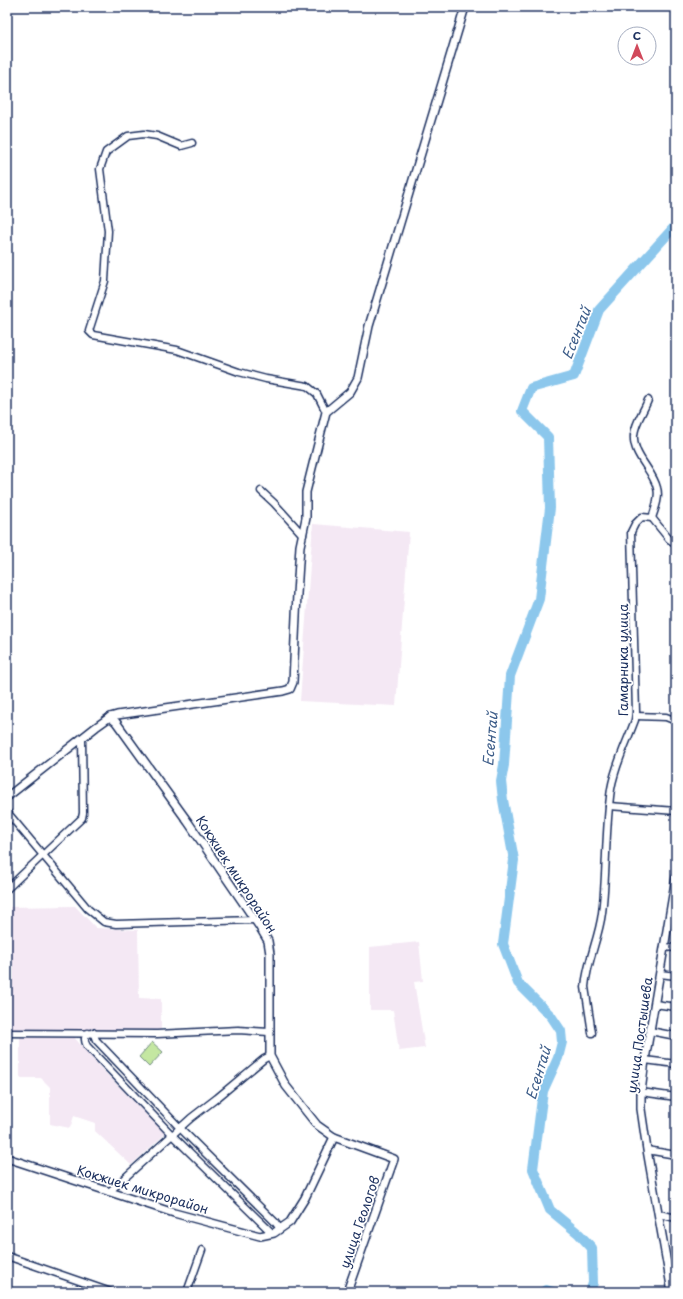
<svg xmlns="http://www.w3.org/2000/svg" width="683" height="1299" font-family="'Playpen Sans',sans-serif">
  <rect width="100%" height="100%" fill="#fff"/>
  <filter id="ink" filterUnits="userSpaceOnUse"><feTurbulence type="fractalNoise" baseFrequency=".025" numOctaves="2"/><feDisplacementMap in="SourceGraphic" scale="8" xChannelSelector="R" yChannelSelector="G"/><feConvolveMatrix kernelMatrix="1 2 1 2 8 2 1 2 1" color-interpolation-filters="sRGB"/></filter>
  <g filter="url(#ink)">
    <g fill="#f4e8f4">
      <polygon points="313,524 409,532 396,706 300,701"/>
      <polygon points="75,906 96,928 138,930 139,998 161,999 161,1032 7,1031 7,907"/>
      <polygon points="419,942 423,981 414,982 425,1048 399,1051 393,1010 370,1010 370,947"/>
      <polygon points="20,1036 73,1036 99,1066 165,1134 131,1165 95,1131 95,1123 74,1116 70,1128 50,1124 50,1087 41,1078 20,1078"/>
    </g>
    <polygon fill="#c4e7a1" stroke="#708b80" points="152,1042 163,1052 149,1067 139,1057"/>
    <g fill="none" stroke-linecap="round" stroke-linejoin="round">
      <g stroke="#8cc7ec" stroke-width="10">
        <polyline points="543,1292 546,1290 553,1292"/>
        <polyline points="590,1292 593,1283 592,1248 579,1234 550,1210 533,1169 543,1091 558,1058 562,1042 561,1031 551,1016 518,983 503,944 514,860 503,800 501,781 504,765 510,676 539,599 550,508 548,437 522,411 531,388 574,376 599,310 676,225"/>
      </g>
      <g stroke="#1b2f5e" stroke-width="9">
        <g id="minor">
          <polyline points="192,143 181,146 157,136 144,134 128,136 106,152 100,169 108,231 105,281 89,331 93,335 177,350 239,372 266,379 307,386 317,394 326,412"/>
          <polyline points="261,491 274,503 303,535"/>
          <polyline points="652,518 669,539 676,544"/>
          <polyline points="636,716 666,717 676,721"/>
          <polyline points="609,806 676,811"/>
          <polyline points="7,812 88,909 104,922 116,924 255,920"/>
          <polyline points="7,889 82,818 83,813 82,738"/>
          <polyline points="664,947 676,948"/>
          <polyline points="660,974 676,976"/>
          <polyline points="655,1004 676,1007"/>
          <polyline points="650,1031 676,1036"/>
          <polyline points="93,1032 96,1040 180,1128 275,1222 280,1229"/>
          <polyline points="7,1033 157,1034 238,1030 269,1032"/>
          <path d="M88,1033C84,1037 84,1040 87,1046L172,1135L272,1233"/>
          <path d="M592,1033L585,987C587,961 599,938 602,913C607,872 605,830 611,789C615,765 627,742 635,720L636,712L631,532L635,524L642,517L652,518C655,509 660,497 657,488C653,470 632,455 634,435C635,422 644,411 648,400"/>
          <polyline points="645,1060 676,1064"/>
          <polyline points="641,1092 676,1097"/>
          <polyline points="647,1150 676,1155"/>
          <polyline points="109,1192 191,1118 217,1098 264,1059 270,1056"/>
          <polyline points="659,1214 676,1218"/>
          <polyline points="7,1256 111,1292"/>
          <polyline points="187,1292 202,1250"/>
        </g>
      </g>
      <g stroke="#1b2f5e" stroke-width="10">
        <g id="tertiary">
          <polyline points="110,717 116,722 188,822 259,926 268,941 270,954 270,1056 286,1086 317,1125 334,1137 394,1159 347,1292"/>
          <polyline points="7,797 96,727 110,717 117,715 283,691 290,689 293,682 297,594 300,546 306,518 306,492 326,412 350,392 358,378 369,326 465,7"/>
          <polyline points="7,1158 174,1213 260,1236 274,1233 290,1222 305,1198 334,1137"/>
          <polyline points="672,1292 647,1150 641,1109 641,1092 645,1060 676,877"/>
        </g>
      </g>
      <use href="#minor" stroke="#fff" stroke-width="6"/>
      <use href="#tertiary" stroke="#fff" stroke-width="7"/>
    </g>
  </g>
  <g text-anchor="middle" dominant-baseline="central" stroke-width="3.5" stroke-linejoin="round" paint-order="stroke">
    <g font-size="13" fill="#1b2f5e" stroke="#fff">
      <text transform="translate(622 660) rotate(-90)">Гамарника улица</text>
      <text transform="translate(237 874) rotate(57)">Кокжиек микрорайон</text>
      <text transform="translate(639 1035) rotate(-82)">улица Постышева</text>
      <text transform="translate(143 1189) rotate(17)">Кокжиек микрорайон</text>
      <text transform="translate(359 1222) rotate(-71)">улица Геологов</text>
    </g>
    <g font-size="14" font-style="italic" fill="#3d5d89" stroke="#fff">
      <text transform="translate(576 333) rotate(-68)">Есентай</text>
      <text transform="translate(490 739) rotate(-85)">Есентай</text>
      <text transform="translate(538 1073) rotate(-73)">Есентай</text>
    </g>
  </g>
  <rect width="683" height="1299" fill="none" stroke="#fff" stroke-width="24"/>
  <rect x="12" y="12" width="659" height="1275" fill="none" stroke="#1b2f5e" stroke-width="1.5" filter="url(#ink)"/>
  <g transform="translate(637 46)"><circle r="19" fill="#ffffff" stroke="#a4acbf"/>
  <path d="M0-3L7 15L0 10L-7 15Z" fill="#d1495b"/>
  <text y="-6" font-size="11" font-weight="bold" text-anchor="middle" fill="#1b2f5e">С</text>
  </g>
</svg>
